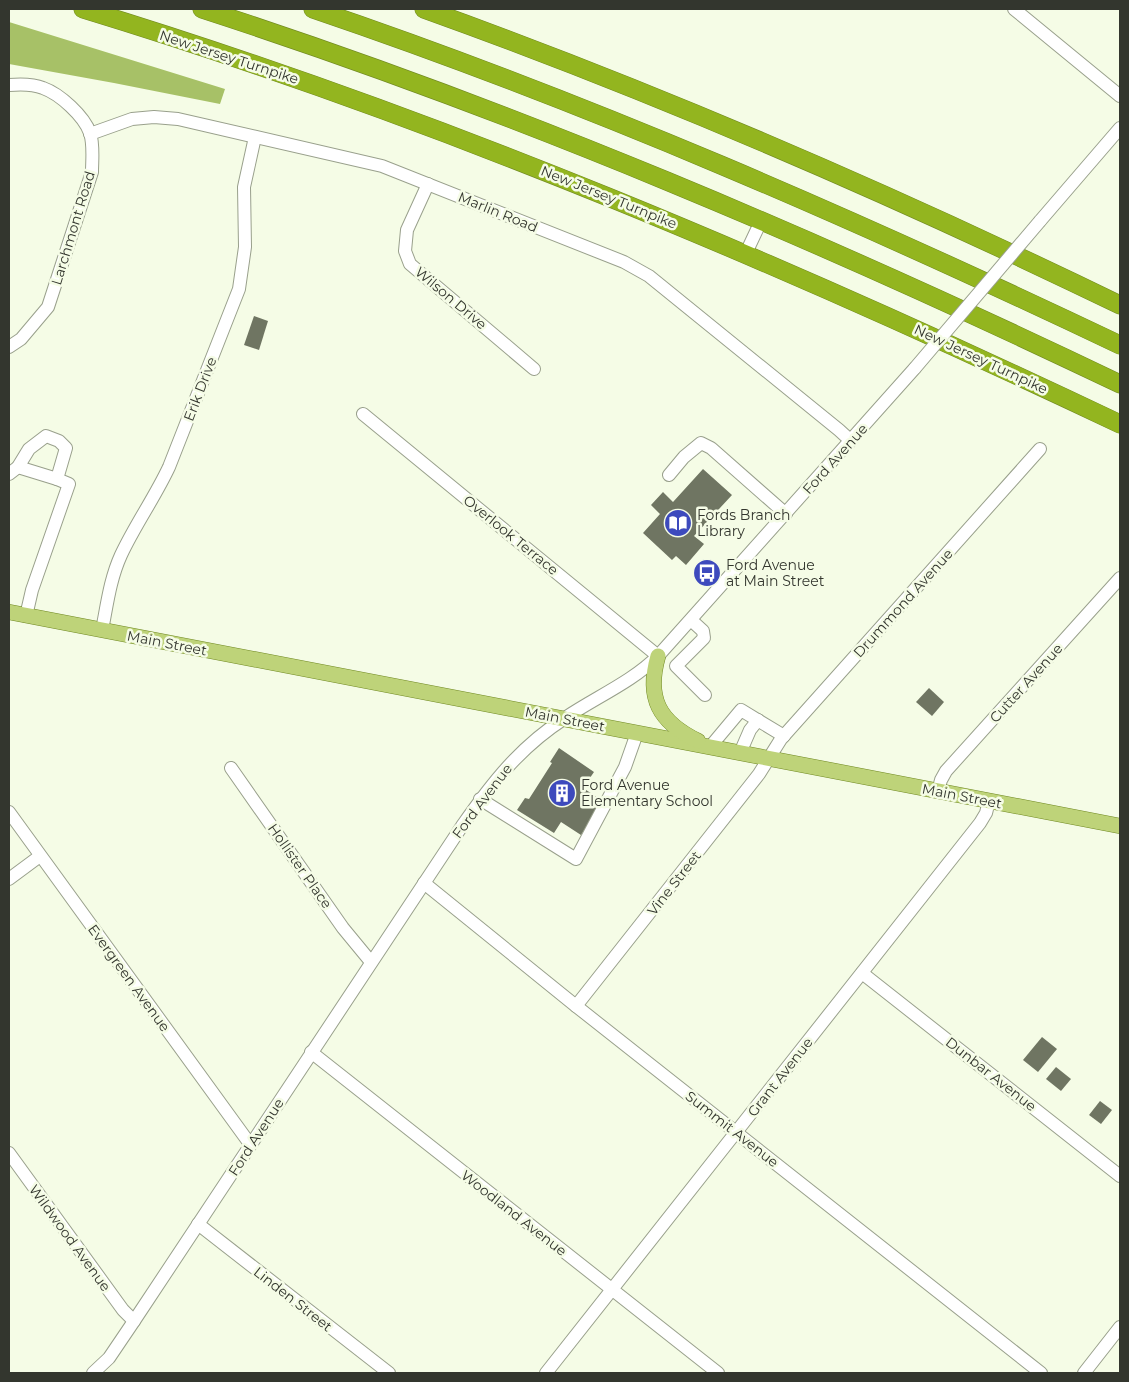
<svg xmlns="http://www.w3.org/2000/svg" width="1129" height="1382" font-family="Montserrat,sans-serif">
  <rect width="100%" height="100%" fill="#f5fce6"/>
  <polygon fill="#a7c167" points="9,22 225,89 220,104 114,83 9,64"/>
  <g fill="#6f7562">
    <polygon points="254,316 268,321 259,350 244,345"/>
    <polygon points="703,469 732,495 694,536 704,544 686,565 676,556 672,560 643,533 660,514 651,505 663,492 673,502"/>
    <polygon points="929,688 944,702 932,716 916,702"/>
    <polygon points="559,748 594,772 583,788 603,801 581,835 561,822 554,833 517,810 525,798 529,799 552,763 550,762"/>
    <polygon points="1042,1037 1057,1049 1038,1072 1023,1060"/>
    <polygon points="1056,1067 1071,1079 1061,1091 1046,1079"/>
    <polygon points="1100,1101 1112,1110 1101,1124 1089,1115"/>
  </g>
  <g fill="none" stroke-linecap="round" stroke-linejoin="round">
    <g stroke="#99a08c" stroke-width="14">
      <g id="minor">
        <polyline points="1014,9 1120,96"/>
        <path d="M9,85C20,84 33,84 43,88C60,94 84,116 90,133C94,145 92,160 92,172L48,307L21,339L9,347"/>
        <polyline points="90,134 132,119 154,117 178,119 382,166 624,262 649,276 839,430 851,441"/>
        <polyline points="428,184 407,230 405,251 410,264 534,369"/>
        <polyline points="1040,221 1120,128"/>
        <polyline points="746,253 761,221"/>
        <polyline points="363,414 658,656"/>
        <polyline points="18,467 57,479"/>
        <polyline points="9,474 18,467 29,449 46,436 59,441 66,448 57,479 69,484 32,590 26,616"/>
        <polyline points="669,475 684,457 701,443 711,448 786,514"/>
        <polyline points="691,620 703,631 704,638 676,666 705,695"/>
        <path d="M102,630C107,605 110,579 121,555C135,525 155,497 169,467L239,289L245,247L244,187L255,137"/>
        <polyline points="710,747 741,710 784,736"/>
        <polyline points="740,753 750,730 758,720"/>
        <polyline points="231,768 343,928 371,962"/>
        <polyline points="938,791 941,780 946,771 1120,578"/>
        <polyline points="480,799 576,859 625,767 637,733"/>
        <polyline points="9,812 250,1144"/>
        <polyline points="9,879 40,856"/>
        <polyline points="424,883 576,1006 1041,1373"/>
        <polyline points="862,973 1120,1176"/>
        <polyline points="576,1006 759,774 781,739 1040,449"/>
        <polyline points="311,1052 718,1373"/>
        <polyline points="9,1153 123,1310 134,1321"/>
        <polyline points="198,1224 389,1373"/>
        <path d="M93,1373L109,1358L134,1321L462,826C492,783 520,747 565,718C596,697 632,682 658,656L915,368"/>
        <polyline points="546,1373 980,823 986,813 989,801"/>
        <polyline points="1084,1373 1120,1327"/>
      </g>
    </g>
    <g stroke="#718924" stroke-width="16">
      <g id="major">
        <polyline points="9,612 1120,826"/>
        <path d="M658,656C646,698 659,722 698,741"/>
      </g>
    </g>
    <g stroke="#718924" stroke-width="19">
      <g id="highway">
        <path d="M83,9C440,118 783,264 1120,424"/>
        <path d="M202,9C517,111 821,241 1120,384"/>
        <path d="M313,9C590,103 857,220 1120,345"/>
        <path d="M424,9C661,94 893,195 1120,305"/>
      </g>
    </g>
    <use href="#minor" stroke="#fff" stroke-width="12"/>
    <use href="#major" stroke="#bed379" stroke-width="15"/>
    <use href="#highway" stroke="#93b51f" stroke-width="18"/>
    <g stroke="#99a08c" stroke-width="14" stroke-linecap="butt">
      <polyline id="minor-bridge" points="915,368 1040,221"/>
    </g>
    <use href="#minor-bridge" stroke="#fff" stroke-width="12"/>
  </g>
  <defs>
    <g id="library-disc" transform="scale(1.4375)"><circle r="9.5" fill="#3d4abd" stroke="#f5fce6"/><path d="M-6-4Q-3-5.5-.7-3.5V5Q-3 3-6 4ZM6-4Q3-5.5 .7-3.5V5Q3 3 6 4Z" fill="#fff"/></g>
    <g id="bus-disc" transform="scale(1.4375)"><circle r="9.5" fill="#3d4abd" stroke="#f5fce6"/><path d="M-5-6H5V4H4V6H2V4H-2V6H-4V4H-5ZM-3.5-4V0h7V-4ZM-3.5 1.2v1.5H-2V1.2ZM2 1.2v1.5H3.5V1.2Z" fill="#fff"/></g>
    <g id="building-disc" transform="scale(1.4375)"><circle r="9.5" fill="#3d4abd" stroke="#f5fce6"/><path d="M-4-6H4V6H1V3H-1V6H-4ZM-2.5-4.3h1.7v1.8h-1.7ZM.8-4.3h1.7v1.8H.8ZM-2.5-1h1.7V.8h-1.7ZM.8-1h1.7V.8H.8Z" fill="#fff"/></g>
  </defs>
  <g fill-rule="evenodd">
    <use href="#library-disc" x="678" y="523"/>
    <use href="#bus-disc" x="707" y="573"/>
    <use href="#building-disc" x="562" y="793"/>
  </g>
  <g text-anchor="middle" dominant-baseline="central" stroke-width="5" stroke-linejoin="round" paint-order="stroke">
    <g font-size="14" fill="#33362e" stroke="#f5fce6">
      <text transform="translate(229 57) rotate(18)">New Jersey Turnpike</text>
      <text transform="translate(609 197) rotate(22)">New Jersey Turnpike</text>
      <text transform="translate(498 212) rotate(22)">Marlin Road</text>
      <text transform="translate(73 228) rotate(-73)">Larchmont Road</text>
      <text transform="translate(451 298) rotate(40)">Wilson Drive</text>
      <text transform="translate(981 359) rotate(25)">New Jersey Turnpike</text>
      <text transform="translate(200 389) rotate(-69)">Erik Drive</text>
      <text transform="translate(835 459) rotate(-48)">Ford Avenue</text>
      <text transform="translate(511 535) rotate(39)">Overlook Terrace</text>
      <text transform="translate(903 603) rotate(-48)">Drummond Avenue</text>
      <text transform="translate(167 643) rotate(11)">Main Street</text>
      <text transform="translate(1026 683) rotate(-48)">Cutter Avenue</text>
      <text transform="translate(565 719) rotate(11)">Main Street</text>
      <text transform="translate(962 796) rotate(11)">Main Street</text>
      <text transform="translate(482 801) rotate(-53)">Ford Avenue</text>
      <text transform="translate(300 866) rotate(55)">Hollister Place</text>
      <text transform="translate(674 883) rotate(-52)">Vine Street</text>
      <text transform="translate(129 978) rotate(54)">Evergreen Avenue</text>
      <text transform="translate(991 1074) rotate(38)">Dunbar Avenue</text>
      <text transform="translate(780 1077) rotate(-52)">Grant Avenue</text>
      <text transform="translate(732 1129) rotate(38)">Summit Avenue</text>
      <text transform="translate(256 1137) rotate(-57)">Ford Avenue</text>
      <text transform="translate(514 1213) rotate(38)">Woodland Avenue</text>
      <text transform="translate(70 1238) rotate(54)">Wildwood Avenue</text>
      <text transform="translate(293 1299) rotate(38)">Linden Street</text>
    </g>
    <g font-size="14" fill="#33362e" stroke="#f5fce6" text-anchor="start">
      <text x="697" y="515">Fords Branch<tspan x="697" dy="16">Library</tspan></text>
      <text x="726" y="565">Ford Avenue<tspan x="726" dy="16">at Main Street</tspan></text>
      <text x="581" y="785">Ford Avenue<tspan x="581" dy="16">Elementary School</tspan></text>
    </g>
  </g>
  <rect width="1129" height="1382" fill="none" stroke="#33362e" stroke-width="20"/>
</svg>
